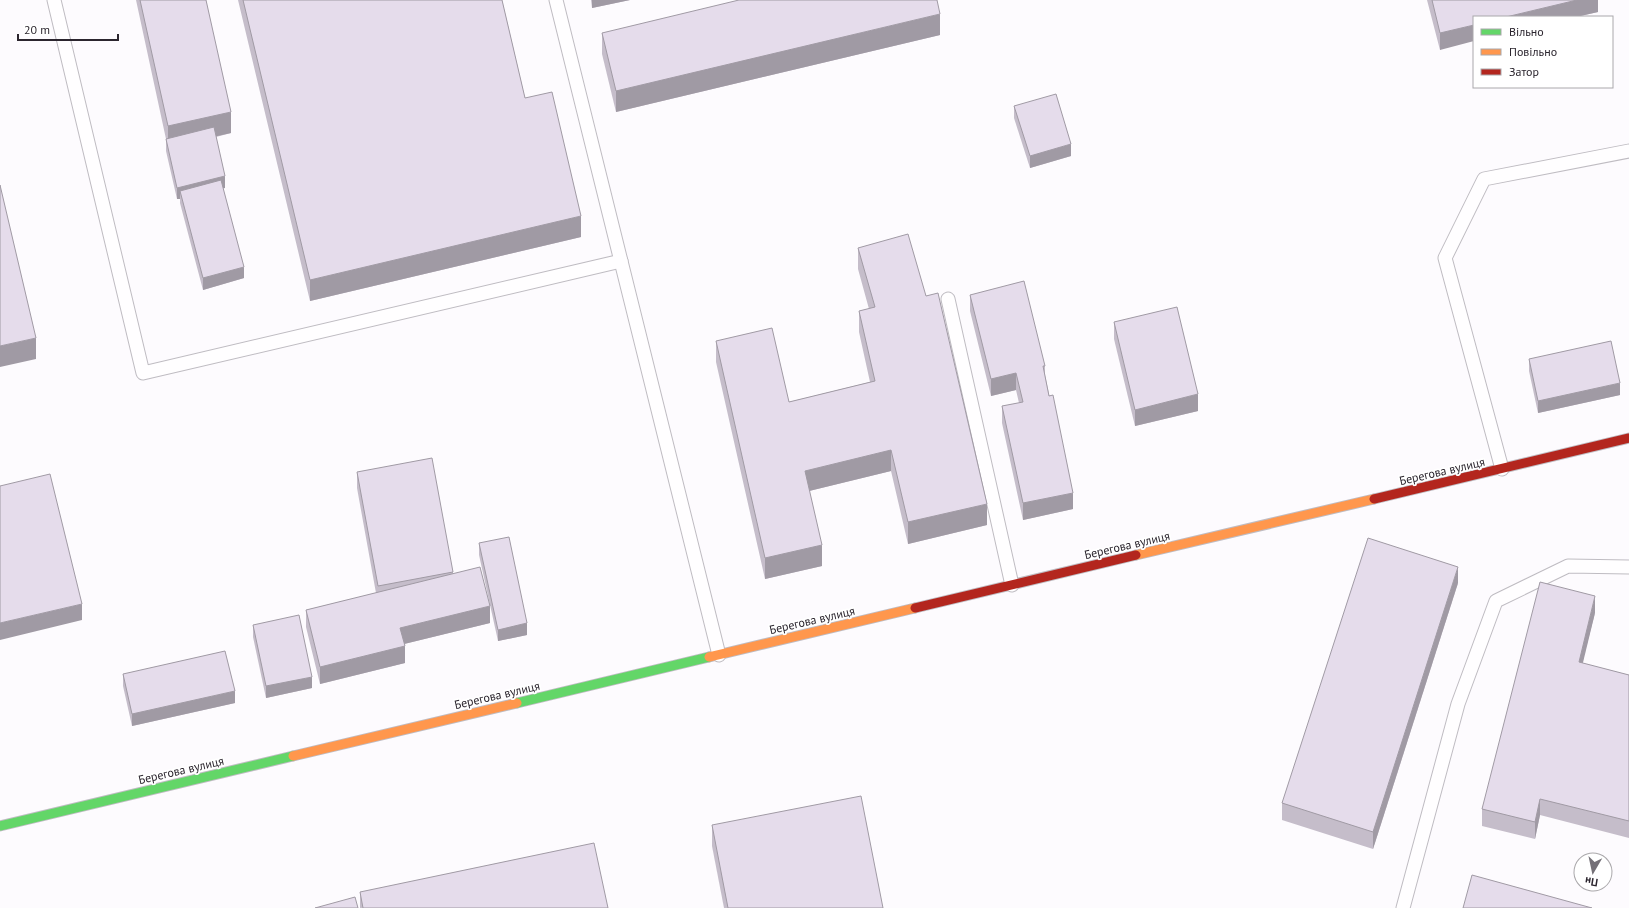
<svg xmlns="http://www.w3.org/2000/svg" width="1629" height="908" font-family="'PT Sans',sans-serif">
  <rect width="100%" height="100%" fill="#fdfbfe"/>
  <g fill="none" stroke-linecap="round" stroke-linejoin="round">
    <g stroke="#bfbcc2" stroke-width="15">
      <g id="lane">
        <polyline points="54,0 143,373 621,261"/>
        <polyline points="556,0 719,655"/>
        <polyline points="948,299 1012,585"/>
        <polyline points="1502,469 1445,258 1484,179 1629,151"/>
        <polyline points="1403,908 1458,704 1496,601 1568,566 1629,567"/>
      </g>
    </g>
    <g stroke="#bfbcc2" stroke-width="11">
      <g id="fast">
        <polyline points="517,703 709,657"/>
        <polyline points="0,826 293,756"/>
      </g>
    </g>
    <g stroke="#bfbcc2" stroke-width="11">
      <g id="slow">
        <polyline points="1136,555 1374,499"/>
        <polyline points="709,657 915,608"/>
        <polyline points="293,756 517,703"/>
      </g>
    </g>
    <g stroke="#bfbcc2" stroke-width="11">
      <g id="jam">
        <polyline points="1374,499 1629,438"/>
        <polyline points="915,608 1136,555"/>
      </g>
    </g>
    <use href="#lane" stroke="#fffeff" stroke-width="13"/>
    <use href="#fast" stroke="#63d668" stroke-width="9"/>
    <use href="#slow" stroke="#ff974d" stroke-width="9"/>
    <use href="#jam" stroke="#b3261e" stroke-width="9"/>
  </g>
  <g fill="#c5bdca">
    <polygon points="136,0 206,0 231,133 216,137 225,188 223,188 244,278 203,290 180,203 180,199 177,199 166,151 166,139"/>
    <polygon points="238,0 502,0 525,98 581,237 310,301"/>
    <polygon points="591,0 630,0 592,8"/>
    <polygon points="1427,0 1598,0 1598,12 1576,17 1474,17 1440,50"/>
    <polygon points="602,33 940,35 616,112 602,54"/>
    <polygon points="1014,106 1071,156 1030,168 1014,118"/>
    <polygon points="858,248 987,525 908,544 891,471 809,491 822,566 765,579 716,362 716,341 789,402 870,382 859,332 859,311 869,309 858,269"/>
    <polygon points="970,295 1045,366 1045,375 1073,509 1023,520 1002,423 1002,406 1019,403 1016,390 991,396 970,311"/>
    <polygon points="1114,322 1198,411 1135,426 1114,339"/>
    <polygon points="1529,359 1620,395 1538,413 1529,371"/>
    <polygon points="357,472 453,572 453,574 490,623 404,644 405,663 320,684 306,627 306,610 376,593 357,488"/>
    <polygon points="479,543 527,635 498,641 479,555"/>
    <polygon points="1458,583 1373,849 1282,820 1282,803"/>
    <polygon points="1595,613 1582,663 1629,675 1629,838 1540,815 1535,839 1482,826 1482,809"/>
    <polygon points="253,625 312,688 266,698 253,637"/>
    <polygon points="123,674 235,703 132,726 123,686"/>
    <polygon points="712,825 883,908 724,908 712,846"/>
    <polygon points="360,892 608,908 360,908"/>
  </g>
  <g fill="#a09aa4">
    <polygon points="592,0 630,0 592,8"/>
    <polygon points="1577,0 1598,0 1598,12 1576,17 1506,17"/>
    <polygon points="940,14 940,35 616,112 616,91"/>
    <polygon points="1474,25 1474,41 1440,50 1440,33"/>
    <polygon points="231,112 231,133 168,147 168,126"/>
    <polygon points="1071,144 1071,156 1030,168 1030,156"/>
    <polygon points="225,176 225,188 182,198 180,191 180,199 177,199 177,188"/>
    <polygon points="581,216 581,237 310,301 310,280"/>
    <polygon points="244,267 244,278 203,290 203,278"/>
    <polygon points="36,338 36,359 0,367 0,346"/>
    <polygon points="1016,373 1016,390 991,396 991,379"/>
    <polygon points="1620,383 1620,395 1538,413 1538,401"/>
    <polygon points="1198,394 1198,411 1135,426 1135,410"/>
    <polygon points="891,450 891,471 805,492 805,471"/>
    <polygon points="1073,493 1073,509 1023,520 1023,503"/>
    <polygon points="987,504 987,525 908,544 908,522"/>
    <polygon points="822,545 822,566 765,579 765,558"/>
    <polygon points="1458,567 1458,583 1373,849 1373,832"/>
    <polygon points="1595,596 1595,613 1579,679 1579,662"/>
    <polygon points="82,604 82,620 0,640 0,623"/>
    <polygon points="490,606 490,623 400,645 400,628"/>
    <polygon points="527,623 527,635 498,641 498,630"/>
    <polygon points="405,646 405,663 320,684 320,667"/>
    <polygon points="312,677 312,688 266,698 266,686"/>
    <polygon points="235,691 235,703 132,726 132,714"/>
    <polygon points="1540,799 1540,815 1535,839 1535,822"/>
  </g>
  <g fill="#e5dceb" stroke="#a09aa4">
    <polygon points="140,0 206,0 231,112 168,126"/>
    <polygon points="243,0 502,0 525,98 552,92 581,216 310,280"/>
    <polygon points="739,0 937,0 940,14 616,91 602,33"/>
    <polygon points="1432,0 1577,0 1506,17 1474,17 1474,25 1440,33"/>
    <polygon points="1056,94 1071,144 1030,156 1014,106"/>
    <polygon points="214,127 225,176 177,188 166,139"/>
    <polygon points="221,180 244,267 203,278 180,191"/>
    <polygon points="0,185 36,338 0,346"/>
    <polygon points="908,234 926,296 938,293 987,504 908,522 891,450 805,471 822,545 765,558 716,341 772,328 789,402 875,381 859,311 875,307 858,248"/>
    <polygon points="1024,281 1045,366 1043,366 1049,396 1053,395 1073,493 1023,503 1002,406 1023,402 1016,373 991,379 970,295"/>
    <polygon points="1177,307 1198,394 1135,410 1114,322"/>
    <polygon points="1611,341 1620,383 1538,401 1529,359"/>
    <polygon points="432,458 453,572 378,586 357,472"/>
    <polygon points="50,474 82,604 0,623 0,486"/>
    <polygon points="509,537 527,623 498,630 479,543"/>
    <polygon points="1368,538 1458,567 1373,832 1282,803"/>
    <polygon points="480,567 490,606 400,628 405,646 320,667 306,610"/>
    <polygon points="1540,582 1595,596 1579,662 1629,675 1629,821 1540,799 1535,822 1482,809"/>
    <polygon points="299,615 312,677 266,686 253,625"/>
    <polygon points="225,651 235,691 132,714 123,674"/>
    <polygon points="861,796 883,908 728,908 712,825"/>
    <polygon points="594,843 608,908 363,908 360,892"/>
    <polygon points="1472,875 1592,908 1463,908"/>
    <polygon points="355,897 358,908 315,908"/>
  </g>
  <g text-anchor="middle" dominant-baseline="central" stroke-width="3.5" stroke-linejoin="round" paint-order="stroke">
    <g font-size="12" fill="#2b252e" stroke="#fff">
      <text transform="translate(1442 471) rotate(-13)">Берегова вулиця</text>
      <text transform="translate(1127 545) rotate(-13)">Берегова вулиця</text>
      <text transform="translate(812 620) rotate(-13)">Берегова вулиця</text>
      <text transform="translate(497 695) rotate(-13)">Берегова вулиця</text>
      <text transform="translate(181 770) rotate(-13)">Берегова вулиця</text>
    </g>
  </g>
  <rect x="1473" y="16" width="140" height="72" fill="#ffffff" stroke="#aaa8ab"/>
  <rect x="1481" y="29" width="20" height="6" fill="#63d668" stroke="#aaa8ab"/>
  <text x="1509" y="36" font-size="12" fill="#2b252e">Вільно</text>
  <rect x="1481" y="49" width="20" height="6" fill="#ff974d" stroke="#aaa8ab"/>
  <text x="1509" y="56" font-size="12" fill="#2b252e">Повільно</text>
  <rect x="1481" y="69" width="20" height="6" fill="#b3261e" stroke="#aaa8ab"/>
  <text x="1509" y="76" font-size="12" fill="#2b252e">Затор</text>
  <g transform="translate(1593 872) rotate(189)"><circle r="19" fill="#ffffff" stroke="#aaa8ab"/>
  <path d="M0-3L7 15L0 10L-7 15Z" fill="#747077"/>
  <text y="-6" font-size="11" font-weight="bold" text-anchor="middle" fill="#2b252e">Пн</text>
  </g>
  <path d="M18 34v6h100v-6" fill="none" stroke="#2b252e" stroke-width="2"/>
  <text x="24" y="34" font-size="12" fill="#2b252e" stroke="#ffffff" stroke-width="3" paint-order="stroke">20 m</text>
</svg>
